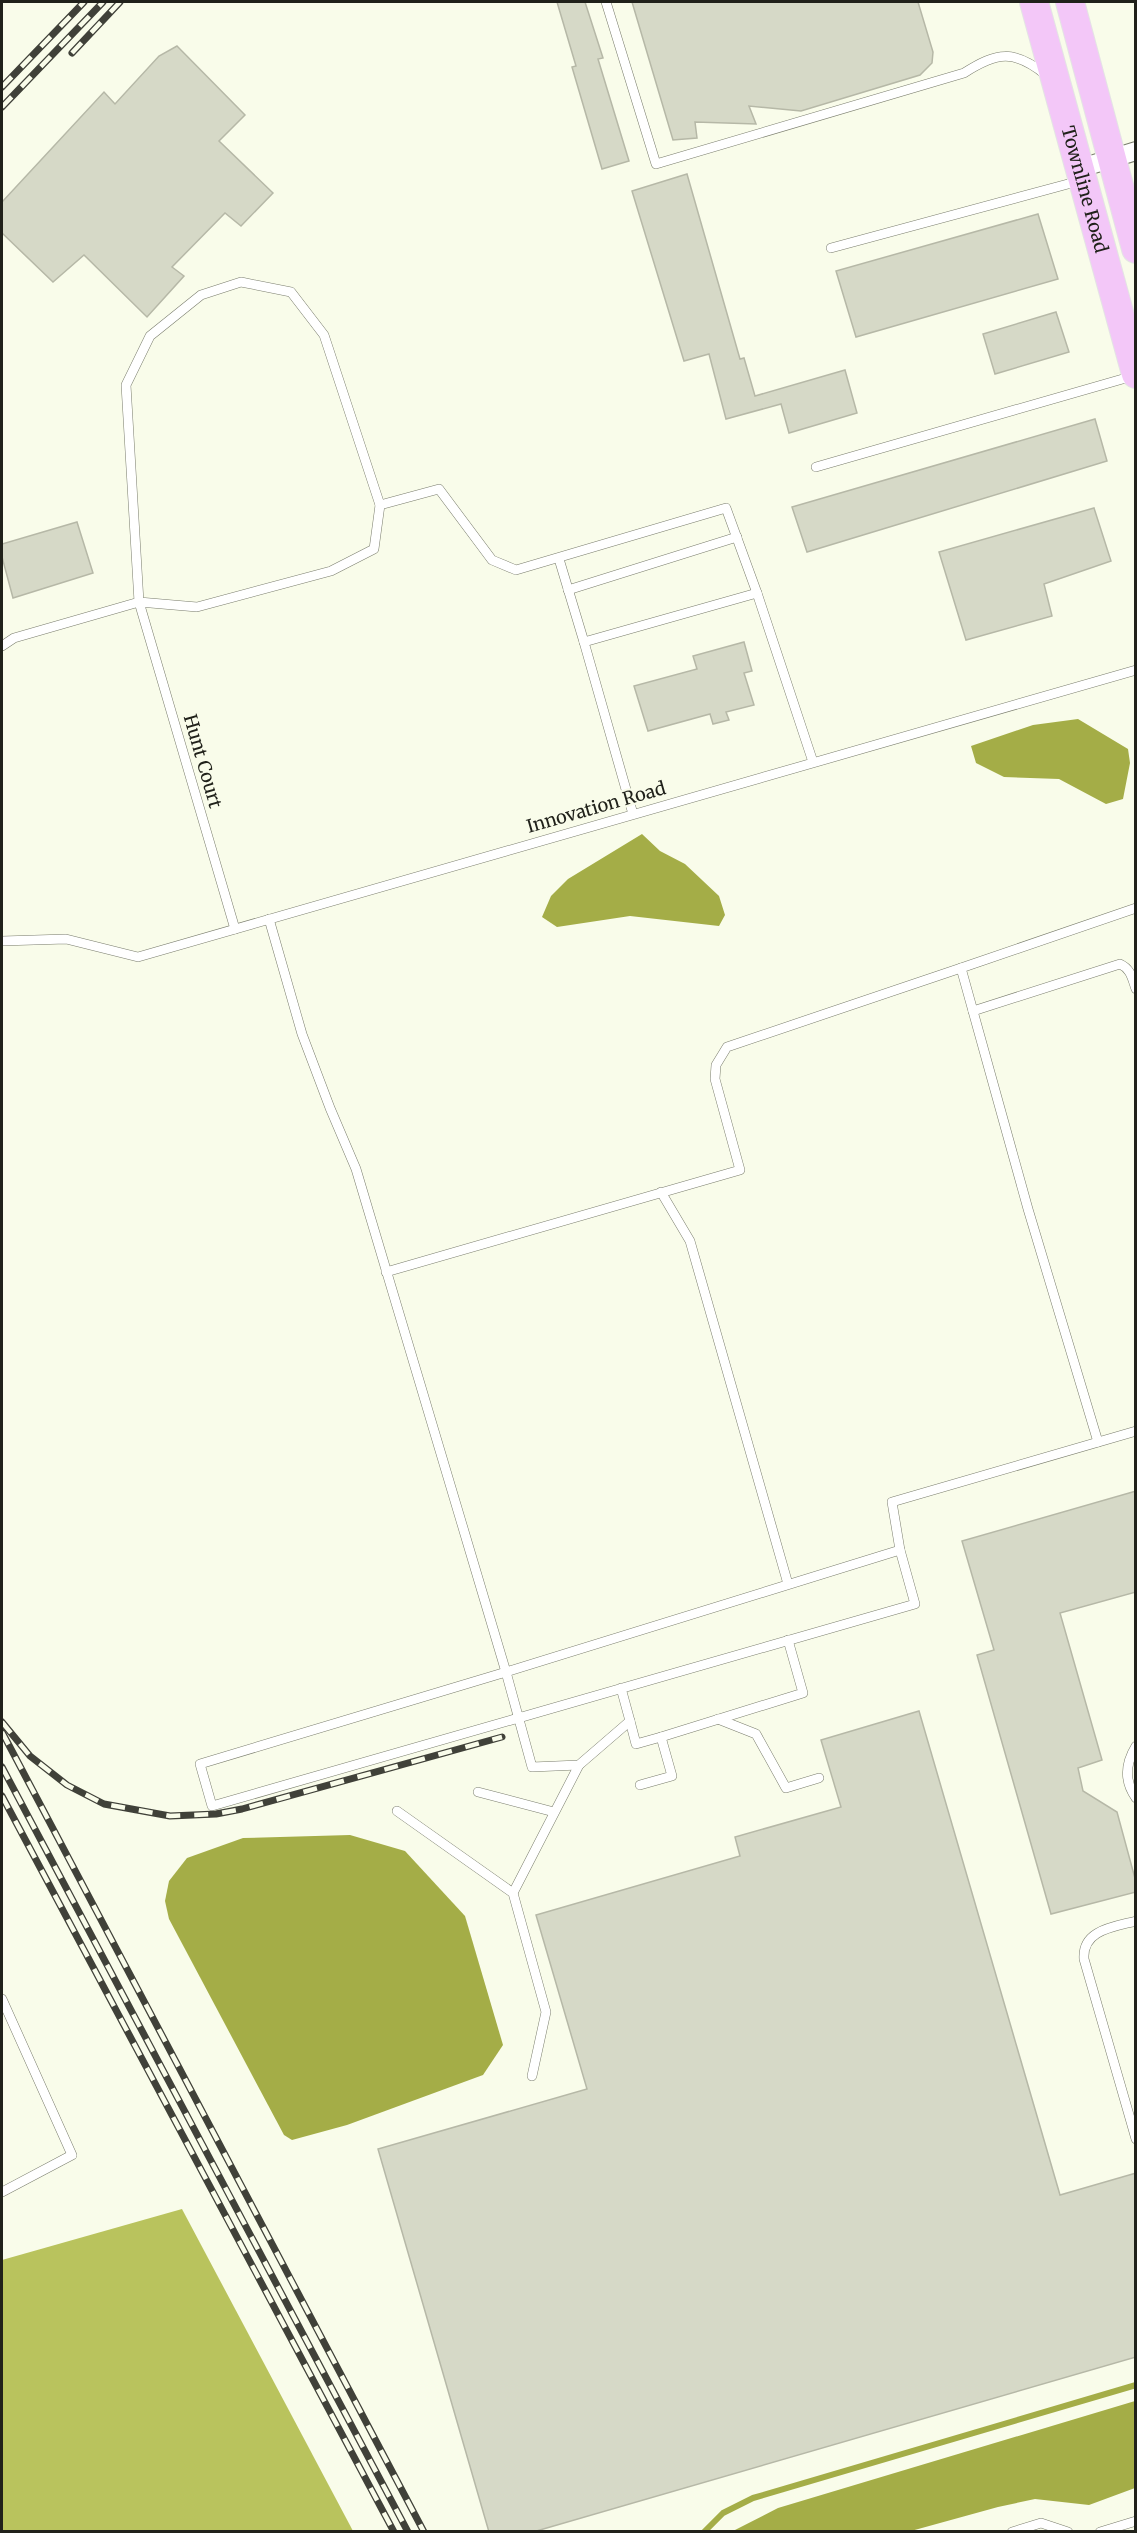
<svg xmlns="http://www.w3.org/2000/svg" width="1137" height="2533" font-family="Merriweather,serif">
  <rect width="100%" height="100%" fill="#f9fcea"/>
  <polygon fill="#b9c35d" points="182,2209 353,2531 2,2531 2,2260"/>
  <g fill="#a4ad47">
    <polygon points="1078,719 1128,749 1130,763 1123,799 1106,804 1059,779 1004,777 976,763 971,746 1033,725"/>
    <polygon points="642,834 660,851 685,864 719,896 725,915 719,926 630,916 557,927 542,917 551,896 568,879"/>
    <polygon points="350,1835 405,1851 465,1916 503,2045 483,2075 347,2125 292,2140 284,2135 169,1919 165,1901 169,1881 187,1858 243,1838"/>
    <polygon points="1135,2401 1135,2488 1089,2505 1035,2499 998,2507 911,2531 733,2531 778,2508"/>
  </g>
  <g fill="none" stroke-linecap="round" stroke-linejoin="round">
    <polyline stroke="#a4ad47" stroke-width="6" points="704,2532 723,2513 753,2498 1136,2385"/>
  </g>
  <g fill="#d6d9c7" stroke="#b6b8a7" stroke-width="1.5">
    <polygon points="557,2 585,2 603,58 598,59 629,161 602,169 572,67 576,66"/>
    <polygon points="632,2 918,2 933,52 932,63 920,75 801,111 749,106 756,124 695,122 697,138 673,140"/>
    <polygon points="177,46 245,115 219,141 273,193 241,226 225,213 172,267 184,276 147,317 84,255 53,282 2,233 2,202 104,92 115,104 159,56"/>
    <polygon points="687,174 740,359 744,358 755,396 845,370 857,413 789,433 781,404 726,419 709,354 684,361 632,191"/>
    <polygon points="1038,214 1058,279 856,337 836,271"/>
    <polygon points="1056,312 1069,352 995,374 983,334"/>
    <polygon points="1095,419 1107,461 807,552 792,507"/>
    <polygon points="1094,508 1111,561 1044,584 1052,616 966,640 939,552"/>
    <polygon points="77,522 93,573 13,598 2,557 2,544"/>
    <polygon points="744,642 752,671 744,673 754,705 726,712 729,720 713,724 710,714 648,731 634,686 697,669 693,656"/>
    <polygon points="1136,1491 1136,1592 1060,1613 1102,1760 1078,1768 1083,1791 1117,1812 1136,1882 1136,1892 1051,1914 977,1655 994,1650 962,1541"/>
    <polygon points="919,1711 1060,2195 1136,2173 1136,2357 533,2532 489,2532 378,2149 587,2089 536,1915 740,1856 735,1837 841,1807 821,1740"/>
  </g>
  <g fill="none" stroke-linecap="round" stroke-linejoin="round">
    <g stroke="#7a7d6d" stroke-width="10">
      <g id="service">
        <path d="M606,2L656,164L964,73C997,52 1014,49 1046,75"/>
        <polyline points="831,248 1079,181"/>
        <polyline points="816,467 1133,376"/>
        <polyline points="380,505 439,489 492,560 516,570 726,508 757,593"/>
        <polyline points="559,559 584,642"/>
        <polyline points="568,590 737,537"/>
        <polyline points="2,646 14,638 139,602 197,607 331,571 374,549 380,505 324,335 291,292 241,282 201,295 150,336 126,385 139,602 235,929"/>
        <polyline points="633,814 584,642 757,593 813,762"/>
        <polyline points="269,919 302,1034 330,1108 356,1169 506,1672 900,1550 892,1502 1136,1431"/>
        <polyline points="2,941 66,939 138,957 1136,670"/>
        <path d="M973,1011L1120,964C1131,969 1132,978 1136,989"/>
        <polyline points="661,1192 690,1241 788,1584"/>
        <polyline points="386,1272 740,1170 715,1079 716,1065 727,1047 961,968"/>
        <polyline points="1098,1442 1028,1209 961,968 1136,908"/>
        <path d="M621,1688L630,1721L579,1765L532,1767L506,1672L200,1764L212,1806C446,1739 680,1671 915,1604L900,1550"/>
        <polyline points="718,1719 756,1734 786,1788 819,1778"/>
        <polyline points="630,1721 636,1744 661,1737 672,1776 640,1785"/>
        <polyline points="661,1737 803,1693 788,1640"/>
        <path d="M1136,1746C1125,1764 1124,1781 1136,1798"/>
        <polyline points="478,1792 554,1812"/>
        <polyline points="397,1811 513,1893 546,2012 532,2076"/>
        <polyline points="513,1893 579,1765"/>
        <path d="M1136,1921C1113,1927 1082,1930 1084,1959L1136,2139"/>
        <polyline points="2,1999 72,2155 2,2192"/>
        <polyline points="1012,2532 1041,2523 1068,2532"/>
        <polyline points="1100,2532 1136,2521"/>
      </g>
    </g>
    <g stroke="#7a7d6d" stroke-width="20">
      <polyline id="minor" points="1081,168 1136,151"/>
    </g>
    <g stroke="#e4e4e4" stroke-width="30">
      <g id="primary">
        <path id="s1" d="M1034,2L1136,374"/>
        <polyline points="1070,2 1136,249"/>
      </g>
    </g>
    <use href="#service" stroke="#fff" stroke-width="9"/>
    <use href="#minor" stroke="#fff" stroke-width="18"/>
    <use href="#primary" stroke="#f3c7f8" stroke-width="28"/>
    <g stroke="#404139" stroke-width="7">
      <g id="rail">
        <polyline points="72,53 120,2"/>
        <polyline points="2,87 84,2"/>
        <polyline points="2,107 103,2"/>
        <polyline points="2,1722 30,1756 67,1785 104,1804 170,1816 216,1814 242,1809 502,1737"/>
        <polyline points="2,1732 424,2532"/>
        <polyline points="2,1767 408,2532"/>
        <polyline points="2,1796 394,2532"/>
      </g>
    </g>
    <use href="#rail" stroke="#f9fcea" stroke-width="4.5" stroke-dasharray="14" stroke-linecap="butt"/>
  </g>
  <g text-anchor="middle" dominant-baseline="central" stroke-width="4.5" stroke-linejoin="round" paint-order="stroke">
    <g font-size="18" fill="#20211a" stroke="#f9fcea">
      <text stroke="none"><textPath href="#s1" startOffset="194">Townline Road</textPath></text>
      <text transform="translate(203 761) rotate(74)">Hunt Court</text>
      <text transform="translate(596 807) rotate(-16)">Innovation Road</text>
    </g>
  </g>
  <rect width="1137" height="2533" fill="none" stroke="#20211a" stroke-width="6"/>
</svg>
